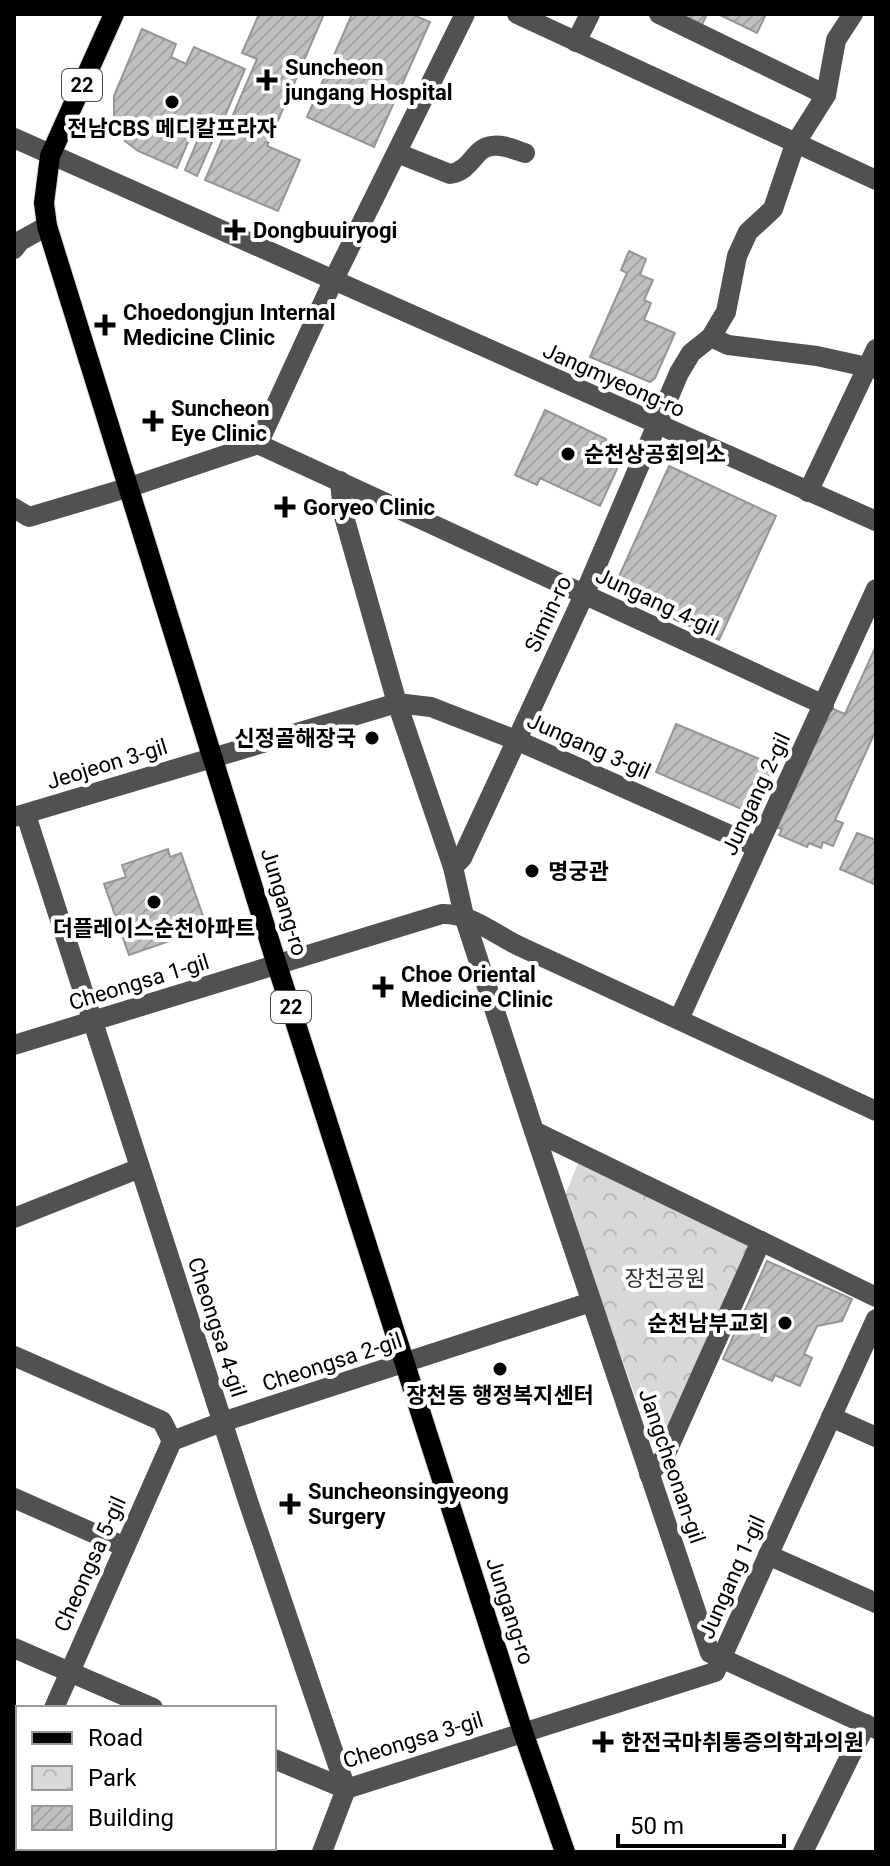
<svg xmlns="http://www.w3.org/2000/svg" width="890" height="1866" font-family="Roboto,'Noto Sans KR',sans-serif">
  <defs>
    <pattern id="park-crowns" width="20" height="18" patternUnits="userSpaceOnUse" patternTransform="scale(2)"><rect width="20" height="18" fill="#d8d8d8"/><path d="M2 6a3 3 0 1 1 6 0M12 15a3 3 0 1 1 6 0" fill="none" stroke="#b8b8b8"/></pattern>
    <pattern id="building-hatch" width="6" height="6" patternUnits="userSpaceOnUse" patternTransform="scale(2)"><rect width="6" height="6" fill="#c0c0c0"/><path d="M-1 1l2-2M0 6l6-6M5 7l2-2" fill="none" stroke="#a3a3a3"/></pattern>
  </defs>
  <rect width="100%" height="100%" fill="#fff"/>
  <polygon fill="url(#park-crowns)" points="578,1163 754,1243 660,1446 654,1448 564,1198"/>
  <g fill="url(#building-hatch)" stroke="#959595" stroke-width="2">
    <polygon points="259,14 324,14 267,146 300,160 278,211 205,180 257,59 242,53"/>
    <polygon points="352,14 411,14 430,22 374,147 307,117"/>
    <polygon points="675,14 707,14 701,27"/>
    <polygon points="718,14 766,14 757,33"/>
    <polygon points="142,29 176,44 171,57 186,64 194,47 245,69 222,123 200,114 177,168 138,151 125,141 114,124 114,96"/>
    <polygon points="207,118 220,124 197,176 185,170"/>
    <polygon points="629,251 646,259 640,275 653,280 644,300 651,303 644,320 675,333 655,378 650,382 590,357 627,273 621,270"/>
    <polygon points="545,410 606,439 617,469 600,506 540,478 537,485 515,475"/>
    <polygon points="669,466 776,516 719,640 624,596 616,583"/>
    <polygon points="876,646 876,730 835,820 843,823 833,846 823,842 821,848 809,843 807,847 779,835 782,829 775,827 824,705 845,714"/>
    <polygon points="676,724 774,765 753,814 656,772"/>
    <polygon points="857,833 876,840 876,885 840,869"/>
    <polygon points="168,849 170,857 181,853 204,919 199,931 129,955 104,884 126,877 122,865"/>
    <polygon points="767,1261 852,1299 842,1321 817,1326 804,1354 812,1358 800,1386 775,1375 772,1381 723,1359"/>
  </g>
  <g fill="none" stroke-linecap="round" stroke-linejoin="round">
    <g stroke="#dbdbdb" stroke-width="22">
      <polyline id="major" points="114,14 50,156 44,203 47,226 277,965 523,1732 565,1852"/>
    </g>
    <g stroke="#515151" stroke-width="20">
      <polyline points="517,14 876,180"/>
      <polyline points="659,14 826,95"/>
      <polyline points="853,14 836,40 826,95 795,144 773,209 748,232 737,256 726,312 711,337 691,353 679,373 584,595 462,858 453,867 464,916 534,1131 710,1653 876,1729"/>
      <polyline points="576,42 590,14"/>
      <polyline points="14,138 876,521"/>
      <path d="M397,153L450,174C473,170 473,148 492,146C503,144 515,150 525,153"/>
      <polyline points="14,249 20,241 47,226"/>
      <polyline points="711,337 728,345 817,356 876,369"/>
      <polyline points="258,444 334,279 465,14"/>
      <polyline points="340,481 343,513 397,703 453,867"/>
      <polyline points="808,492 876,349"/>
      <polyline points="14,508 29,517 130,487 258,444 824,705"/>
      <polyline points="26,815 249,1504 346,1789 322,1852"/>
      <polyline points="14,817 397,703 431,707 516,740 757,847"/>
      <polyline points="679,1019 876,589"/>
      <path d="M14,1045L442,914C470,913 494,934 519,946L876,1111"/>
      <polyline points="534,1131 876,1297"/>
      <polyline points="14,1218 140,1168"/>
      <polyline points="14,1356 162,1421 172,1441"/>
      <polyline points="831,1417 876,1437"/>
      <polyline points="172,1441 222,1422 591,1302"/>
      <polyline points="649,1474 664,1458 761,1241"/>
      <polyline points="14,1498 125,1547"/>
      <polyline points="768,1555 876,1603"/>
      <polyline points="14,1648 153,1708"/>
      <polyline points="54,1708 172,1441"/>
      <polyline points="274,1759 346,1789 715,1672 876,1319"/>
      <polyline points="14,1807 18,1797"/>
      <polyline points="803,1852 866,1724"/>
    </g>
    <use href="#major" stroke="#000" stroke-width="20"/>
  </g>
  <g fill="#000" stroke="#fff" stroke-width="3">
    <path d="M263 68h8v8h8v8h-8v8h-8v-8h-8v-8h8z"/>
    <circle cx="172" cy="102" r="8"/>
    <path d="M231 218h8v8h8v8h-8v8h-8v-8h-8v-8h8z"/>
    <path d="M101 313h8v8h8v8h-8v8h-8v-8h-8v-8h8z"/>
    <path d="M149 409h8v8h8v8h-8v8h-8v-8h-8v-8h8z"/>
    <circle cx="568" cy="454" r="8"/>
    <path d="M281 495h8v8h8v8h-8v8h-8v-8h-8v-8h8z"/>
    <circle cx="372" cy="738" r="8"/>
    <circle cx="532" cy="871" r="8"/>
    <circle cx="154" cy="902" r="8"/>
    <path d="M379 975h8v8h8v8h-8v8h-8v-8h-8v-8h8z"/>
    <circle cx="785" cy="1323" r="8"/>
    <circle cx="500" cy="1369" r="8"/>
    <path d="M286 1492h8v8h8v8h-8v8h-8v-8h-8v-8h8z"/>
    <path d="M599 1730h8v8h8v8h-8v8h-8v-8h-8v-8h8z"/>
  </g>
  <g text-anchor="middle" dominant-baseline="central" stroke-width="8" stroke-linejoin="round" paint-order="stroke">
    <g fill="#fff" stroke="#4c4c4c" stroke-width="2">
      <rect x="62" y="69" width="40" height="32" rx="6"/>
      <rect x="271" y="991" width="40" height="32" rx="6"/>
    </g>
    <g font-size="20" font-weight="bold" fill="#000">
      <text x="82" y="85">22</text>
      <text x="291" y="1007">22</text>
    </g>
    <g font-size="22" font-weight="bold" fill="#000" stroke="#fff" text-anchor="start">
      <text x="285" y="67">Suncheon<tspan x="285" dy="25">jungang Hospital</tspan></text>
      <text x="172" y="128" text-anchor="middle">전남CBS 메디칼프라자</text>
      <text x="253" y="230">Dongbuuiryogi</text>
      <text x="123" y="312">Choedongjun Internal<tspan x="123" dy="25">Medicine Clinic</tspan></text>
      <text x="171" y="408">Suncheon<tspan x="171" dy="25">Eye Clinic</tspan></text>
      <text x="584" y="454">순천상공회의소</text>
      <text x="303" y="507">Goryeo Clinic</text>
      <text x="356" y="738" text-anchor="end">신정골해장국</text>
      <text x="548" y="871">명궁관</text>
      <text x="154" y="928" text-anchor="middle">더플레이스순천아파트</text>
      <text x="401" y="974">Choe Oriental<tspan x="401" dy="25">Medicine Clinic</tspan></text>
      <text x="769" y="1323" text-anchor="end">순천남부교회</text>
      <text x="500" y="1395" text-anchor="middle">장천동 행정복지센터</text>
      <text x="308" y="1491">Suncheonsingyeong<tspan x="308" dy="25">Surgery</tspan></text>
      <text x="621" y="1742">한전국마취통증의학과의원</text>
    </g>
    <g font-size="22" fill="#000" stroke="#fff">
      <text transform="translate(614 380) rotate(24)">Jangmyeong-ro</text>
      <text transform="translate(657 602) rotate(25)">Jungang 4-gil</text>
      <text transform="translate(548 614) rotate(-65)">Simin-ro</text>
      <text transform="translate(589 746) rotate(24)">Jungang 3-gil</text>
      <text transform="translate(107 764) rotate(-17)">Jeojeon 3-gil</text>
      <text transform="translate(756 794) rotate(-65)">Jungang 2-gil</text>
      <text transform="translate(284 902) rotate(73)">Jungang-ro</text>
      <text transform="translate(139 982) rotate(-17)">Cheongsa 1-gil</text>
      <text transform="translate(217 1327) rotate(72)">Cheongsa 4-gil</text>
      <text transform="translate(332 1362) rotate(-18)">Cheongsa 2-gil</text>
      <text transform="translate(672 1466) rotate(71)">Jangcheonan-gil</text>
      <text transform="translate(90 1564) rotate(-66)">Cheongsa 5-gil</text>
      <text transform="translate(732 1577) rotate(-66)">Jungang 1-gil</text>
      <text transform="translate(510 1611) rotate(72)">Jungang-ro</text>
      <text transform="translate(413 1740) rotate(-17)">Cheongsa 3-gil</text>
    </g>
    <g font-size="22" fill="#2f2f2f" stroke="#fff">
      <text x="665" y="1278">장천공원</text>
    </g>
  </g>
  <rect width="890" height="1866" fill="none" stroke="#000000" stroke-width="32"/>
  <rect x="16" y="1706" width="260" height="144" fill="#ffffff" stroke="#999999" stroke-width="2"/>
  <rect x="32" y="1732" width="40" height="12" fill="#000000" stroke="#999999" stroke-width="2"/>
  <text x="88" y="1746" font-size="24" fill="#000000">Road</text>
  <rect x="32" y="1766" width="40" height="24" fill="url(#park-crowns)" stroke="#999999" stroke-width="2"/>
  <text x="88" y="1786" font-size="24" fill="#000000">Park</text>
  <rect x="32" y="1806" width="40" height="24" fill="url(#building-hatch)" stroke="#999999" stroke-width="2"/>
  <text x="88" y="1826" font-size="24" fill="#000000">Building</text>
  <path d="M618 1834v12h166v-12" fill="none" stroke="#000000" stroke-width="4"/>
  <text x="630" y="1834" font-size="24" fill="#000000" stroke="#ffffff" stroke-width="6" paint-order="stroke">50 m</text>
</svg>
